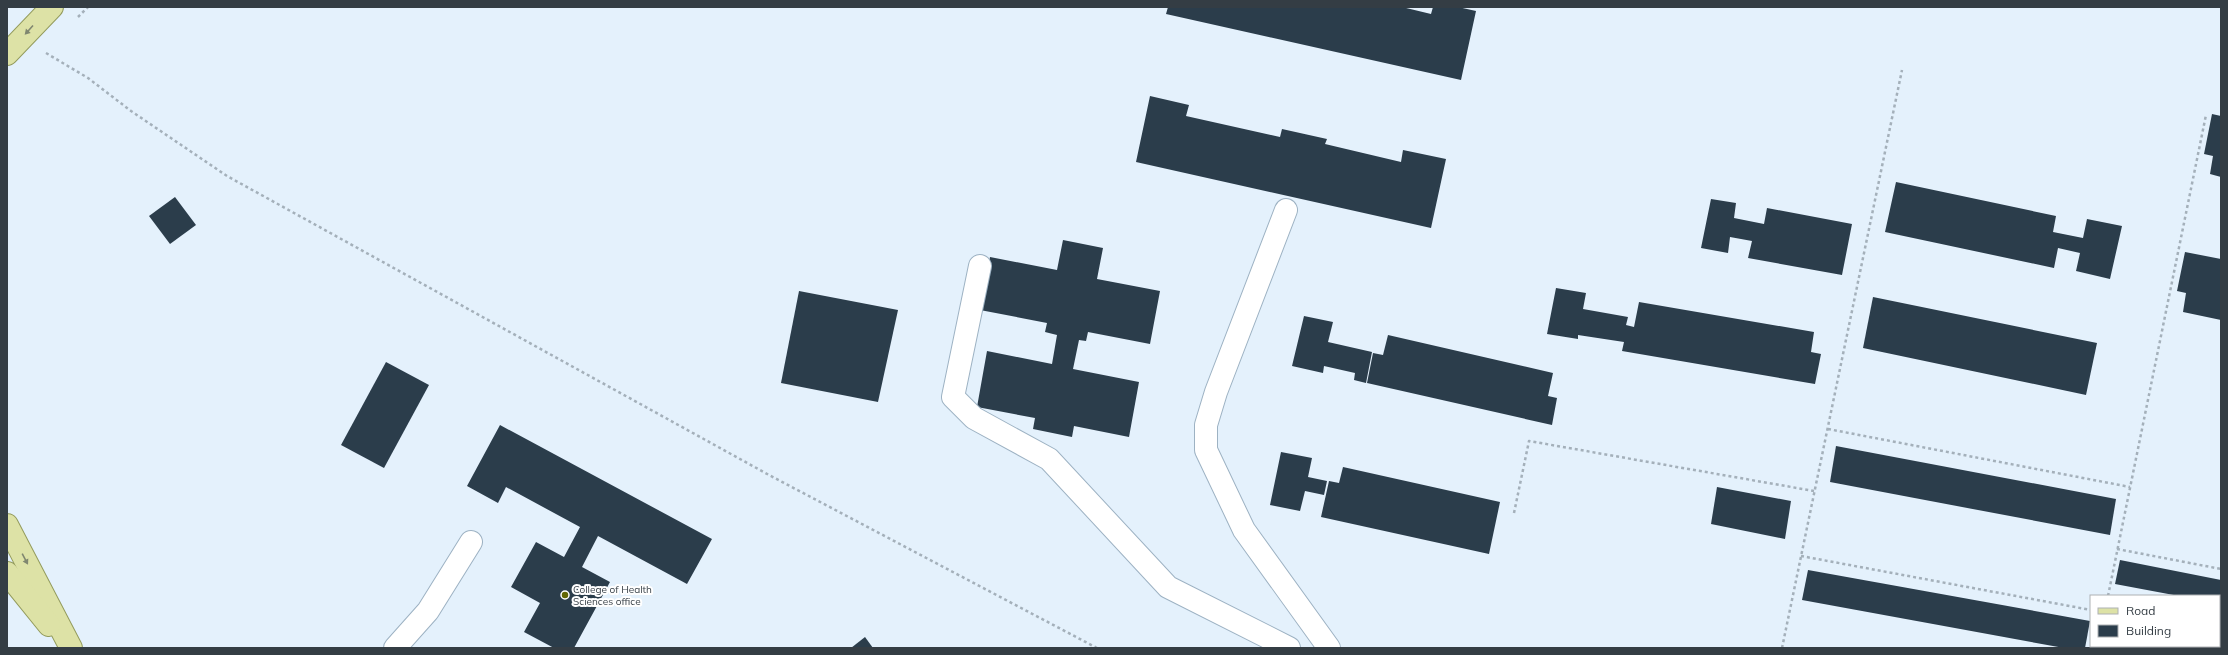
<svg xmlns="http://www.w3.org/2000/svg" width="2228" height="655" font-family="Mulish,sans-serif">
  <rect width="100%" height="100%" fill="#e4f1fc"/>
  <g fill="#2b3d4b">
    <polygon points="1168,7 1402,7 1431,14 1433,7 1458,7 1476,11 1461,80 1166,14"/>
    <polygon points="1150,96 1189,105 1186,116 1280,137 1282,129 1327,139 1325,144 1401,162 1403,150 1446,159 1431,228 1136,162"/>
    <polygon points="2212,114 2221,116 2221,177 2210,174 2213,156 2204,154"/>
    <polygon points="1896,182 2056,216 2053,232 2083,238 2087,219 2122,226 2110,279 2076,271 2080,253 2058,248 2054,268 1885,232"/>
    <polygon points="175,197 196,225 170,244 149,216"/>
    <polygon points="1711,199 1736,203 1734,218 1764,224 1767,208 1852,224 1842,275 1748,258 1752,241 1730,237 1728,253 1701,248"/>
    <polygon points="1063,240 1103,248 1097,279 1160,291 1150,344 1088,332 1086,341 1079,340 1073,369 1139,382 1129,437 1074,426 1072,437 1033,429 1035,418 977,407 987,351 1052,364 1057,335 1045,332 1047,323 980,310 990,257 1057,270"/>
    <polygon points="2185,252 2221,259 2221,320 2183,312 2186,293 2177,291"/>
    <polygon points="1556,288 1586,293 1583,309 1628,317 1626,325 1634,327 1639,302 1814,332 1811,352 1821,354 1815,384 1622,351 1624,342 1578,335 1578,339 1547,334"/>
    <polygon points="799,291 898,310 878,402 781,383"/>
    <polygon points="1873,297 2097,343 2086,395 1863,348"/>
    <polygon points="1304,316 1333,322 1328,342 1372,352 1366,383 1354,380 1355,373 1324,366 1323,373 1292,366"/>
    <polygon points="1388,335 1553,373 1548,396 1557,398 1552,425 1367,383 1373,353 1383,355"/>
    <polygon points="386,362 429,385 384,468 341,445"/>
    <polygon points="500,425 712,539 687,584 598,536 582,567 610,582 574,648 554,648 524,632 540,603 511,587 536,542 564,557 580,527 506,487 498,503 467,486"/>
    <polygon points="1836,446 2116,499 2110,535 1830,482"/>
    <polygon points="1281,452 1312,458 1308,477 1327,481 1324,495 1305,491 1300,511 1270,505"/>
    <polygon points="1343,467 1500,502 1489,554 1321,517 1329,481 1339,483"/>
    <polygon points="1717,487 1791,501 1785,539 1711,524"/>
    <polygon points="2120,560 2221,580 2221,604 2219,604 2219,596 2179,596 2115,584"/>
    <polygon points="1808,570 2090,621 2085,648 2064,648 1802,600"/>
    <polygon points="865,637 873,648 851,648"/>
    <polygon points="2099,646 2121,646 2128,647 2099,648"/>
  </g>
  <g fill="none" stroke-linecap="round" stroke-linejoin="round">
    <g stroke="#9db2c3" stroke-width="24">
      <g id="minor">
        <polyline points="1286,210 1216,392 1206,425 1206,450 1244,530 1329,648"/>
        <polyline points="980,266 953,397 974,418 1049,459 1168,587 1289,648"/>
        <polyline points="395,648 428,611 471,542"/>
      </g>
    </g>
    <g stroke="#939b5d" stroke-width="24">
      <g id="major">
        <polyline points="7,54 52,7"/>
        <polyline points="7,525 71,648"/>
        <polyline points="7,573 49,625"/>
      </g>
    </g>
    <g stroke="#a4b0ba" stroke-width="2.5" stroke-dasharray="3 3" stroke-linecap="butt">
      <polyline points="78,17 88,7"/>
      <polyline points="46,53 88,78 131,111 227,176 769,475 1097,648"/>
      <polyline points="1828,429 2130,487"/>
      <polyline points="1514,513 1529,441 1814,491"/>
      <polyline points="2117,549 2221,569"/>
      <polyline points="1801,556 2091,610"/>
      <polyline points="2108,596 2206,115"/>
      <polyline points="1782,648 1902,70"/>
      <polyline points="2097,648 2097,646"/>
    </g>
    <use href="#minor" stroke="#fff" stroke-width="22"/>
    <use href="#major" stroke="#dde2a6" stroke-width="22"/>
  </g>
  <defs><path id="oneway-solid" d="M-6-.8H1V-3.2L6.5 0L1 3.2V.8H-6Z"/></defs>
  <g fill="#808770">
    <use href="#oneway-solid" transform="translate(29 30) rotate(132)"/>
    <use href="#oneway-solid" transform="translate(25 559) rotate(62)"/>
  </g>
  <circle fill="#626603" stroke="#fff" stroke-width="1.5" cx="565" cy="595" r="4"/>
  <g text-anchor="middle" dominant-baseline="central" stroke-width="4" stroke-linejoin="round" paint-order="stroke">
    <g font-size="10" fill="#343d44" stroke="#fff" text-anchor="start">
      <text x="573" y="589">College of Health<tspan x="573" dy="12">Sciences office</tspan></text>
    </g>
  </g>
  <rect width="2228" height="655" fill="none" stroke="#343d44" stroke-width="16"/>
  <rect x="2090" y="595" width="130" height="52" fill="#ffffff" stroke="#aeb1b4"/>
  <rect x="2098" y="608" width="20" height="6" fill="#dde2a6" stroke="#aeb1b4"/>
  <text x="2126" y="615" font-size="12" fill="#343d44">Road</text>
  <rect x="2098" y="625" width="20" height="12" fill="#2b3d4b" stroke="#aeb1b4"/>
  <text x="2126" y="635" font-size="12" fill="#343d44">Building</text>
</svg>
